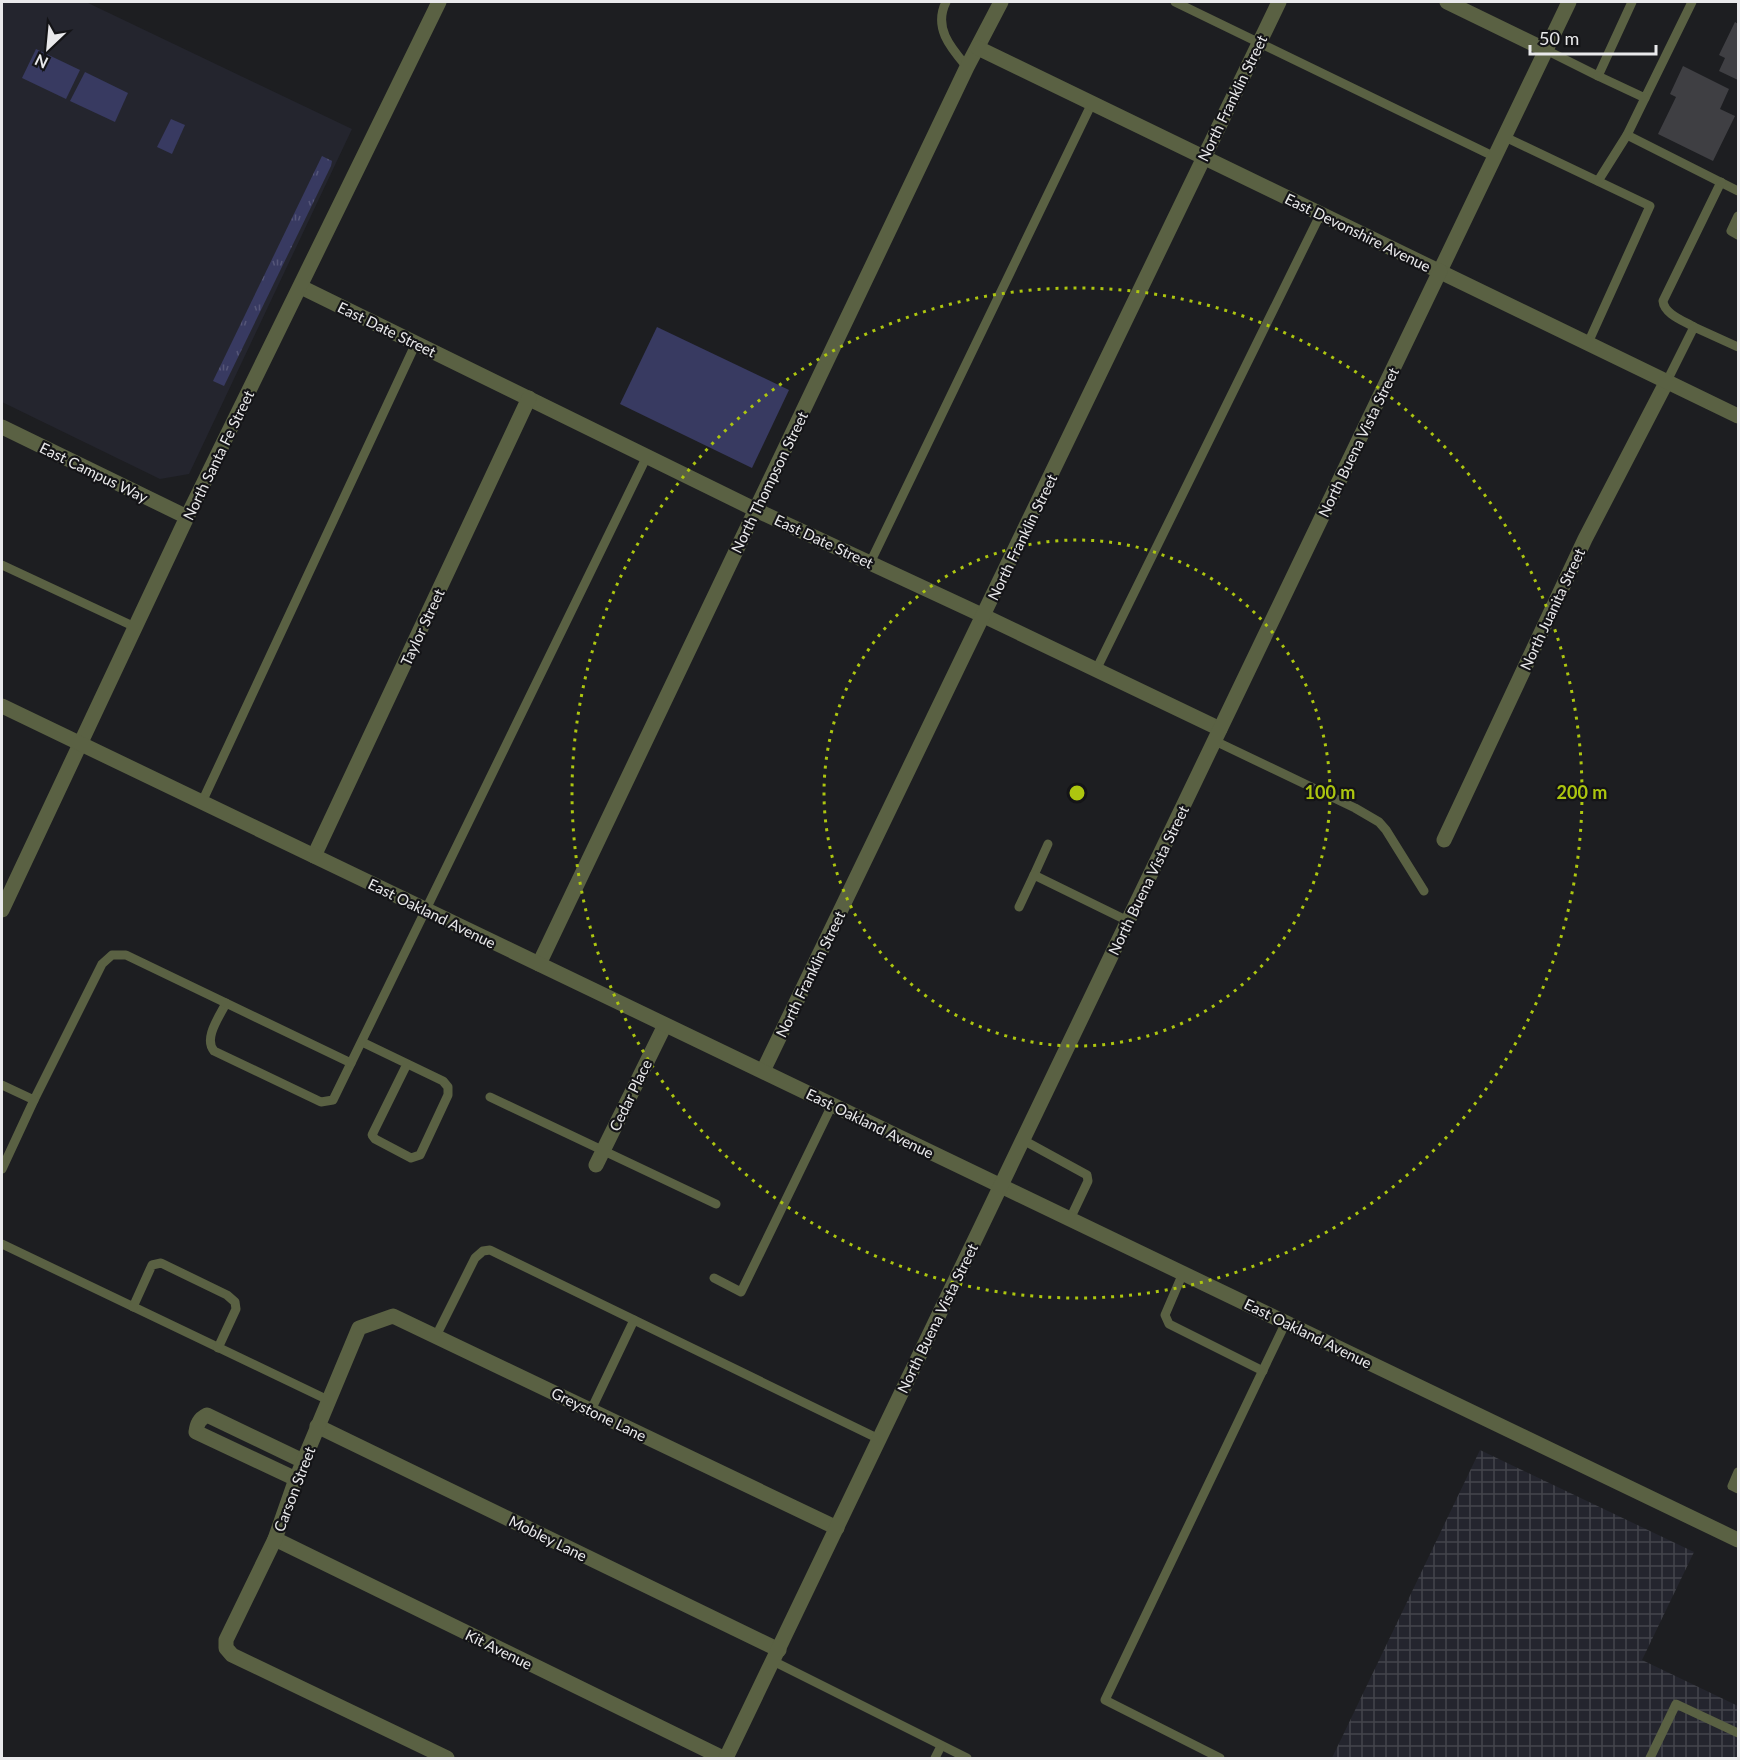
<svg xmlns="http://www.w3.org/2000/svg" width="1740" height="1760" font-family="Lato,sans-serif">
  <defs>
    <pattern id="industrial-grid" width="8" height="8" patternUnits="userSpaceOnUse" patternTransform="scale(1.5)"><rect width="8" height="8" fill="#24252e"/><path d="M0 4h8M4 0v8" fill="none" stroke="#44454c"/></pattern>
    <pattern id="grass-tufts" width="24" height="20" patternUnits="userSpaceOnUse" patternTransform="scale(1.5)"><rect width="24" height="20" fill="#383a61"/><path d="M3 7l-1-3M5 7V3M7 7l1-3M15 17l-1-3M17 17v-4M19 17l1-3" fill="none" stroke="#555678"/></pattern>
  </defs>
  <rect width="100%" height="100%" fill="#1d1e21"/>
  <polygon fill="#24252e" points="2,2 86,2 352,129 189,474 160,479 2,402"/>
  <polygon fill="url(#industrial-grid)" points="1480,1450 1694,1552 1642,1660 1738,1706 1738,1758 1332,1758"/>
  <polygon fill="url(#grass-tufts)" points="322,156 332,161 331,166 224,386 213,381"/>
  <g fill="#383a61">
    <polygon points="36,49 80,70 66,99 22,78"/>
    <polygon points="85,72 128,93 115,122 70,101"/>
    <polygon points="171,119 185,125 172,154 157,147"/>
    <polygon points="657,327 789,390 752,468 620,404"/>
  </g>
  <g fill="#3f3f43">
    <polygon points="1735,22 1738,24 1738,80 1719,71 1725,58 1719,55"/>
    <polygon points="1683,66 1729,89 1720,109 1735,116 1713,161 1658,134 1676,97 1670,94"/>
  </g>
  <g fill="none" stroke-linecap="round" stroke-linejoin="round">
    <g stroke="#5a6143" stroke-width="9">
      <path d="M946,2C933,28 951,48 967,67"/>
      <polyline points="1175,2 1495,157"/>
      <polyline points="1546,50 1598,76 1632,2"/>
      <polyline points="1598,76 1645,98 1692,2"/>
      <polyline points="1627,135 1738,191"/>
      <polyline points="1505,137 1650,206 1588,343"/>
      <polyline points="1598,181 1627,135 1645,98"/>
      <polyline points="1738,216 1731,231 1738,235"/>
      <path d="M1694,327C1684,321 1664,314 1663,301L1721,182"/>
      <polyline points="1667,381 1694,327 1738,347"/>
      <polyline points="870,563 1092,103"/>
      <polyline points="2,565 135,627"/>
      <polyline points="1096,670 1321,213"/>
      <polyline points="1215,741 1355,808 1379,822 1386,830 1424,891"/>
      <polyline points="202,802 416,343"/>
      <polyline points="1034,875 1048,844"/>
      <polyline points="1019,907 1034,875 1128,921"/>
      <path d="M226,1003C220,1016 203,1038 214,1051L321,1102L333,1100L351,1063"/>
      <polyline points="362,1042 443,1081 448,1087 448,1095 420,1155 411,1158 375,1139 372,1135 407,1064"/>
      <polyline points="2,1085 34,1100 102,964 112,955 126,955 351,1063 647,456"/>
      <polyline points="490,1097 716,1204"/>
      <polyline points="1023,1140 1087,1175 1088,1181 1070,1219"/>
      <polyline points="2,1169 34,1100"/>
      <polyline points="2,1244 328,1400"/>
      <polyline points="1183,1273 1165,1315 1169,1324 1263,1371"/>
      <polyline points="714,1278 741,1292 832,1105"/>
      <polyline points="133,1307 152,1265 161,1263 227,1295 235,1302 236,1309 218,1348"/>
      <polyline points="436,1336 475,1258 483,1251 490,1250 879,1439"/>
      <polyline points="591,1410 634,1320"/>
      <polyline points="1738,1472 1732,1486 1738,1489"/>
      <polyline points="773,1661 967,1758"/>
      <polyline points="935,1758 941,1746"/>
      <polyline points="1220,1758 1105,1700 1286,1322"/>
      <polyline points="1650,1758 1676,1704 1738,1733"/>
    </g>
    <g stroke="#5a6143" stroke-width="15">
      <polyline points="1447,2 1546,50"/>
      <polyline points="1440,271 1569,2"/>
      <polyline points="301,287 756,510 984,616 1220,729"/>
      <polyline points="2,427 187,517"/>
      <polyline points="1444,840 1585,539 1667,381"/>
      <polyline points="314,856 529,398"/>
      <polyline points="2,910 187,517 439,2"/>
      <polyline points="539,964 967,67 1001,2"/>
      <polyline points="763,1071 1279,2"/>
      <polyline points="596,1165 665,1025"/>
      <polyline points="317,1426 779,1650"/>
      <path d="M296,1479L196,1432C197,1424 199,1419 207,1415L303,1461"/>
      <polyline points="275,1539 723,1758"/>
      <polyline points="447,1758 232,1655 226,1648 226,1640 275,1539 296,1479 359,1328 393,1316 837,1528"/>
    </g>
    <g stroke="#5a6143" stroke-width="15">
      <polyline points="978,48 1738,416"/>
      <polyline points="2,706 1738,1540"/>
      <polyline points="726,1758 1440,271"/>
    </g>
  </g>
  <g fill="none" stroke="#adc60f" stroke-width="3" stroke-dasharray="3 6">
    <circle cx="1077" cy="793" r="253"/>
    <circle cx="1077" cy="793" r="505"/>
  </g>
  <g text-anchor="middle" dominant-baseline="central" stroke-width="4.5" stroke-linejoin="round" paint-order="stroke">
    <g font-size="15" fill="#e9e9eb" stroke="#141417">
      <text transform="translate(1232 98) rotate(-64)">North Franklin Street</text>
      <text transform="translate(1358 232) rotate(26)">East Devonshire Avenue</text>
      <text transform="translate(387 329) rotate(26)">East Date Street</text>
      <text transform="translate(1358 442) rotate(-64)">North Buena Vista Street</text>
      <text transform="translate(218 455) rotate(-64)">North Santa Fe Street</text>
      <text transform="translate(94 472) rotate(26)">East Campus Way</text>
      <text transform="translate(769 482) rotate(-64)">North Thompson Street</text>
      <text transform="translate(1022 537) rotate(-64)">North Franklin Street</text>
      <text transform="translate(824 541) rotate(25)">East Date Street</text>
      <text transform="translate(1552 609) rotate(-65)">North Juanita Street</text>
      <text transform="translate(422 627) rotate(-65)">Taylor Street</text>
      <text transform="translate(1148 880) rotate(-64)">North Buena Vista Street</text>
      <text transform="translate(432 913) rotate(26)">East Oakland Avenue</text>
      <text transform="translate(810 974) rotate(-64)">North Franklin Street</text>
      <text transform="translate(630 1095) rotate(-64)">Cedar Place</text>
      <text transform="translate(870 1123) rotate(26)">East Oakland Avenue</text>
      <text transform="translate(937 1318) rotate(-64)">North Buena Vista Street</text>
      <text transform="translate(1308 1333) rotate(26)">East Oakland Avenue</text>
      <text transform="translate(599 1414) rotate(26)">Greystone Lane</text>
      <text transform="translate(294 1489) rotate(-69)">Carson Street</text>
      <text transform="translate(548 1538) rotate(26)">Mobley Lane</text>
      <text transform="translate(499 1649) rotate(26)">Kit Avenue</text>
    </g>
  </g>
  <circle cx="1077" cy="793" r="9" fill="#adc60f" stroke="#141417" stroke-width="3"/>
  <g font-size="18" text-anchor="middle" font-weight="bold" fill="#adc60f" stroke="#141417" stroke-width="4.5" stroke-linejoin="round" paint-order="stroke">
    <text x="1330" y="799">100 m</text>
    <text x="1582" y="799">200 m</text>
  </g>
  <rect width="1740" height="1760" fill="none" stroke="#e9e9eb" stroke-width="6"/>
  <g transform="translate(48 48) rotate(206)" stroke="#141417" stroke-width="4.5" paint-order="stroke">
  <path d="M0-4.5L10 22L0 15L-10 22Z" fill="#e9e9eb"/>
  <text y="-9" font-size="16" font-weight="bold" text-anchor="middle" fill="#e9e9eb">N</text>
  </g>
  <path d="M1530 45v9h126v-9" fill="none" stroke="#e9e9eb" stroke-width="3"/>
  <text x="1539" y="45" font-size="18" fill="#e9e9eb" stroke="#141417" stroke-width="4.5" paint-order="stroke">50 m</text>
</svg>
